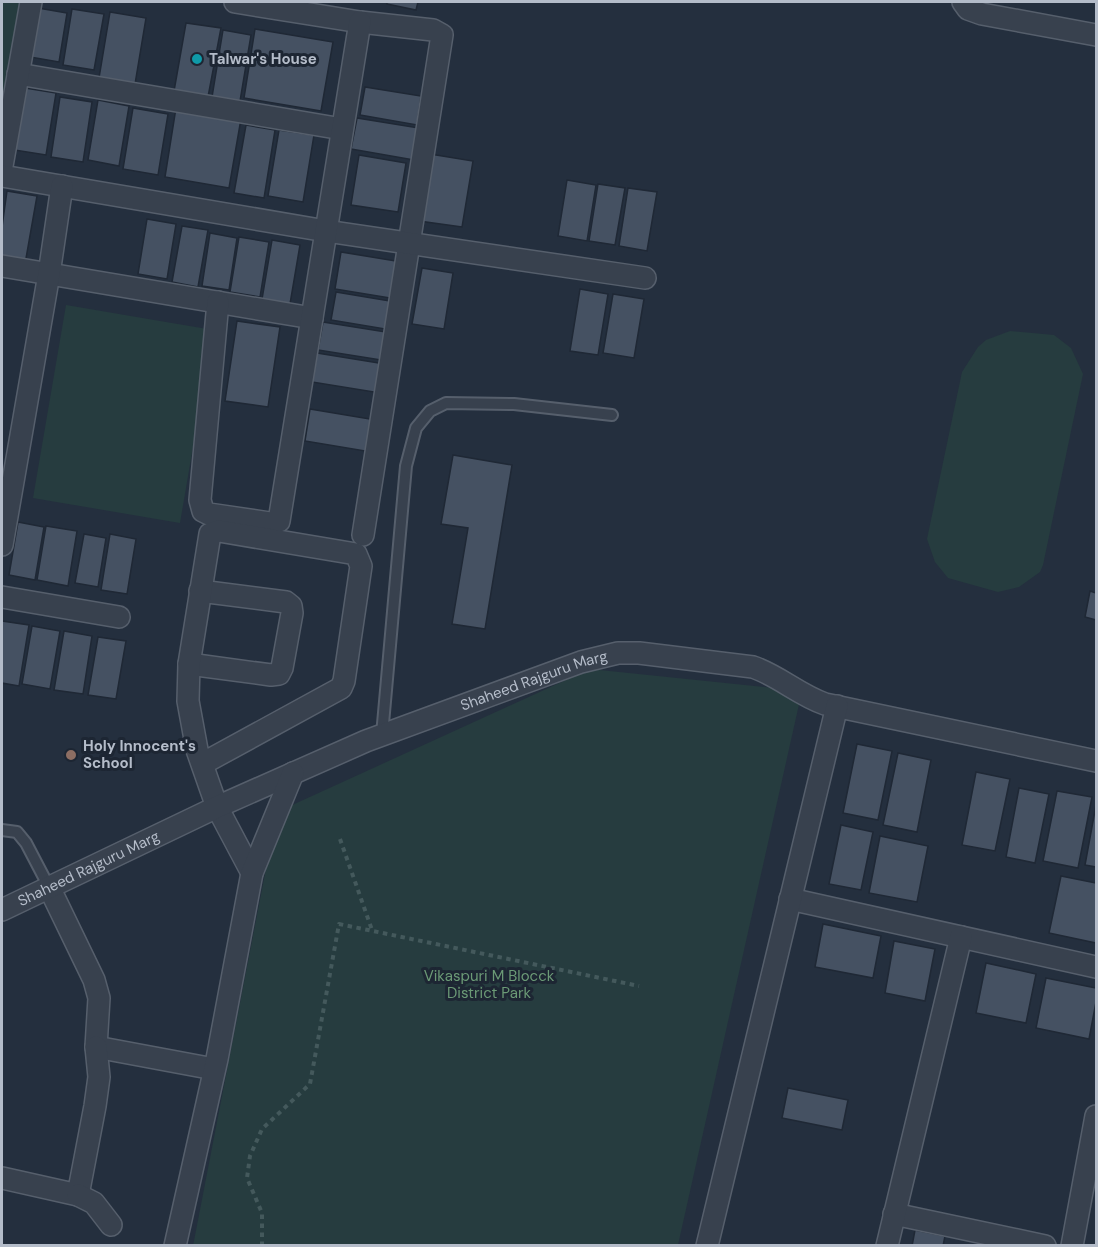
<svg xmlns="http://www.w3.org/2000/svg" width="1098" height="1247" font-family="'DM Sans',sans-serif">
  <rect width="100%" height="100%" fill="#242f3e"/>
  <g fill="#263c3f">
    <polygon points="2,2 23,2 2,128"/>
    <polygon points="66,305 213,330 180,523 33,498"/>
    <polygon points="1010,331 1054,335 1071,348 1083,374 1043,565 1040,572 1019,587 998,592 948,578 935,562 927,539 962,372 978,347 986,340"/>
    <polygon points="590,669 802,691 678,1245 193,1246 277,812"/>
  </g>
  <g fill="#455162" stroke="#1f2835" stroke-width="1.5">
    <polygon points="387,2 418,2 416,10 387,4"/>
    <polygon points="38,8 67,13 59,62 30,57"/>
    <polygon points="72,9 104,14 94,70 63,65"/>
    <polygon points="110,12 146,18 135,84 99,78"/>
    <polygon points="186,23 221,28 208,97 174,91"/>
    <polygon points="255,29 333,42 321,111 244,98"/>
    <polygon points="223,30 251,35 240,101 212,97"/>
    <polygon points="19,87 56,93 46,155 8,149"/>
    <polygon points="365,87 421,96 417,125 360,115"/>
    <polygon points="60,97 92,102 83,162 51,157"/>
    <polygon points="98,100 129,106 119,166 88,160"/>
    <polygon points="133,108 168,114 158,175 123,169"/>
    <polygon points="176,108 241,119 229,188 165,177"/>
    <polygon points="357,118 419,128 414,160 351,149"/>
    <polygon points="246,125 275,130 264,198 234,193"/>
    <polygon points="279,130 314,135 303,202 268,196"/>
    <polygon points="430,154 473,161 462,227 419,221"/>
    <polygon points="359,155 406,163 398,212 351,205"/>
    <polygon points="567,180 596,185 587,241 558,236"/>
    <polygon points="598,184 625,188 615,245 589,241"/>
    <polygon points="628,188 657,192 647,251 619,246"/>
    <polygon points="7,191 37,196 25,264 2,260 2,227"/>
    <polygon points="147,219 176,224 167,279 138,274"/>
    <polygon points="182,226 208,230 198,287 172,282"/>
    <polygon points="210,233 237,238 229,290 202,286"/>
    <polygon points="239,237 269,242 260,297 230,292"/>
    <polygon points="272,240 300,245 290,304 262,299"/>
    <polygon points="341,252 396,261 390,298 335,289"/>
    <polygon points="422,268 453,273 444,329 412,324"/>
    <polygon points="580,289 608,294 598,355 570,351"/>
    <polygon points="336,292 390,301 385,329 331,320"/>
    <polygon points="613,294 644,299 634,358 603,353"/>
    <polygon points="237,321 280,327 268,407 225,401"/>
    <polygon points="323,322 386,332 381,360 318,350"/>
    <polygon points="317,353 385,364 380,393 312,382"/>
    <polygon points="310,409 376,420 371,452 305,441"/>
    <polygon points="453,455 512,465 485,629 452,624 468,528 441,524"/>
    <polygon points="18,522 44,527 35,580 9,575"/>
    <polygon points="46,526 77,531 68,586 37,580"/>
    <polygon points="84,534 106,538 98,587 75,583"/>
    <polygon points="110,534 136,539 127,594 101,590"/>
    <polygon points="1090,591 1096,593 1096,620 1085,617"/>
    <polygon points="2,621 29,625 19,686 2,683"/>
    <polygon points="32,626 60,631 50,689 22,684"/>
    <polygon points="64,631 92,636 83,694 54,690"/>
    <polygon points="98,637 126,641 116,699 88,695"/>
    <polygon points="857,744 892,751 878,820 843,813"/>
    <polygon points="898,753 931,760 917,832 883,825"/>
    <polygon points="976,772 1010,779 995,851 962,845"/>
    <polygon points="1019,788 1049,794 1035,863 1006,857"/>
    <polygon points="1057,791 1092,797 1078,868 1043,861"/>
    <polygon points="1096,805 1096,867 1085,865"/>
    <polygon points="841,825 873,832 861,890 829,884"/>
    <polygon points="880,836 928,846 917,902 869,893"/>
    <polygon points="1061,876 1096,883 1096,943 1049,933"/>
    <polygon points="823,924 881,936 873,978 815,967"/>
    <polygon points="894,941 935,949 925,1001 885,993"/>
    <polygon points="986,963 1036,974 1026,1023 976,1013"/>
    <polygon points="1046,978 1096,988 1096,1002 1089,1039 1036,1028"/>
    <polygon points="788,1088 848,1100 842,1130 782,1118"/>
    <polygon points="915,1230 945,1236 943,1246 912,1246"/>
  </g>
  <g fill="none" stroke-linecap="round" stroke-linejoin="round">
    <g stroke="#565f6c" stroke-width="14">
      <g id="lane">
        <polyline points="382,735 406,466 416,428 430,411 446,403 514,404 612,415"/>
        <polyline points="2,830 17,832 26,843 49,887"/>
      </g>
    </g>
    <g stroke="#565f6c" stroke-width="24">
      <g id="street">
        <polyline points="235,2 360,22 433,30 442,35 363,535"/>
        <polyline points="963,2 968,9 982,14 1096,35"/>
        <polyline points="18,74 342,129"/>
        <polyline points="2,166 31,2"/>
        <polyline points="2,176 326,231 645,278"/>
        <polyline points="2,266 312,318"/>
        <polyline points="218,302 200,500 203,511 209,514 270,523 279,521 360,22"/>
        <polyline points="2,545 49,274 62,186"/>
        <polyline points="2,597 119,617"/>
        <polyline points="189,664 271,675 279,674 282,668 292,613 291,606 286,602 200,591"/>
        <polyline points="202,764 341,688 344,681 361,566 356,554 219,531 210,534 189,664 188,701 197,750 217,807 252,873"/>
        <polyline points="49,887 94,980 99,998 96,1047 214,1069"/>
        <polyline points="790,899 1096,967"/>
        <path id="s1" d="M2,910L217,807L366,741L581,662L618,653H639L753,667C779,676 799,695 825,704L1096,761"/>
        <polyline points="2,1178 78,1195 95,1106 99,1077 96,1047"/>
        <polyline points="78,1195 94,1203 111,1225"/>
        <polyline points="894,1214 1045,1246"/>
        <polyline points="175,1246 217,1059 252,873 293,773"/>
        <polyline points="707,1246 837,706"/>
        <polyline points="887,1246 961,937"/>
        <polyline points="1072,1246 1096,1116"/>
      </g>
    </g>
    <g stroke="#44595c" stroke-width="4" stroke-dasharray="4.5 4.5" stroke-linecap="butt">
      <polyline points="340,839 372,930"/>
      <polyline points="262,1246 262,1213 247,1178 250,1156 262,1129 310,1084 339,924 639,986"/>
    </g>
    <use href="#lane" stroke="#38414e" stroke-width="10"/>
    <use href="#street" stroke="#38414e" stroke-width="21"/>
  </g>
  <circle fill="#0f9aa8" stroke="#1d2633" stroke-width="2" cx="197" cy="59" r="6"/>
  <circle fill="#8d6e63" stroke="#1d2633" stroke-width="2" cx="71" cy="755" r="6"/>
  <g text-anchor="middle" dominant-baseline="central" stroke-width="6" stroke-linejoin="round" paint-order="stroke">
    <g font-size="15" font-weight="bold" fill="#b4bcc9" stroke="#1d2633" text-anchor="start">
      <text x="209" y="59">Talwar's House</text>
      <text x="83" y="746">Holy Innocent's<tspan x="83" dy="17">School</tspan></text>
    </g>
    <g font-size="15" fill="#b4bcc9" stroke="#1d2633">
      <text stroke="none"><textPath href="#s1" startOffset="580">Shaheed Rajguru Marg</textPath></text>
      <text stroke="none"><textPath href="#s1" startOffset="96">Shaheed Rajguru Marg</textPath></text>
    </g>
    <g font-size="15" fill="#6b9a76" stroke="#1d2633">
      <text x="489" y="976">Vikaspuri M Blocck<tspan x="489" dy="17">District Park</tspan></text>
    </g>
  </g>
  <rect width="1098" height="1247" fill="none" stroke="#b4bcc9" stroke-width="6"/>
</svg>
